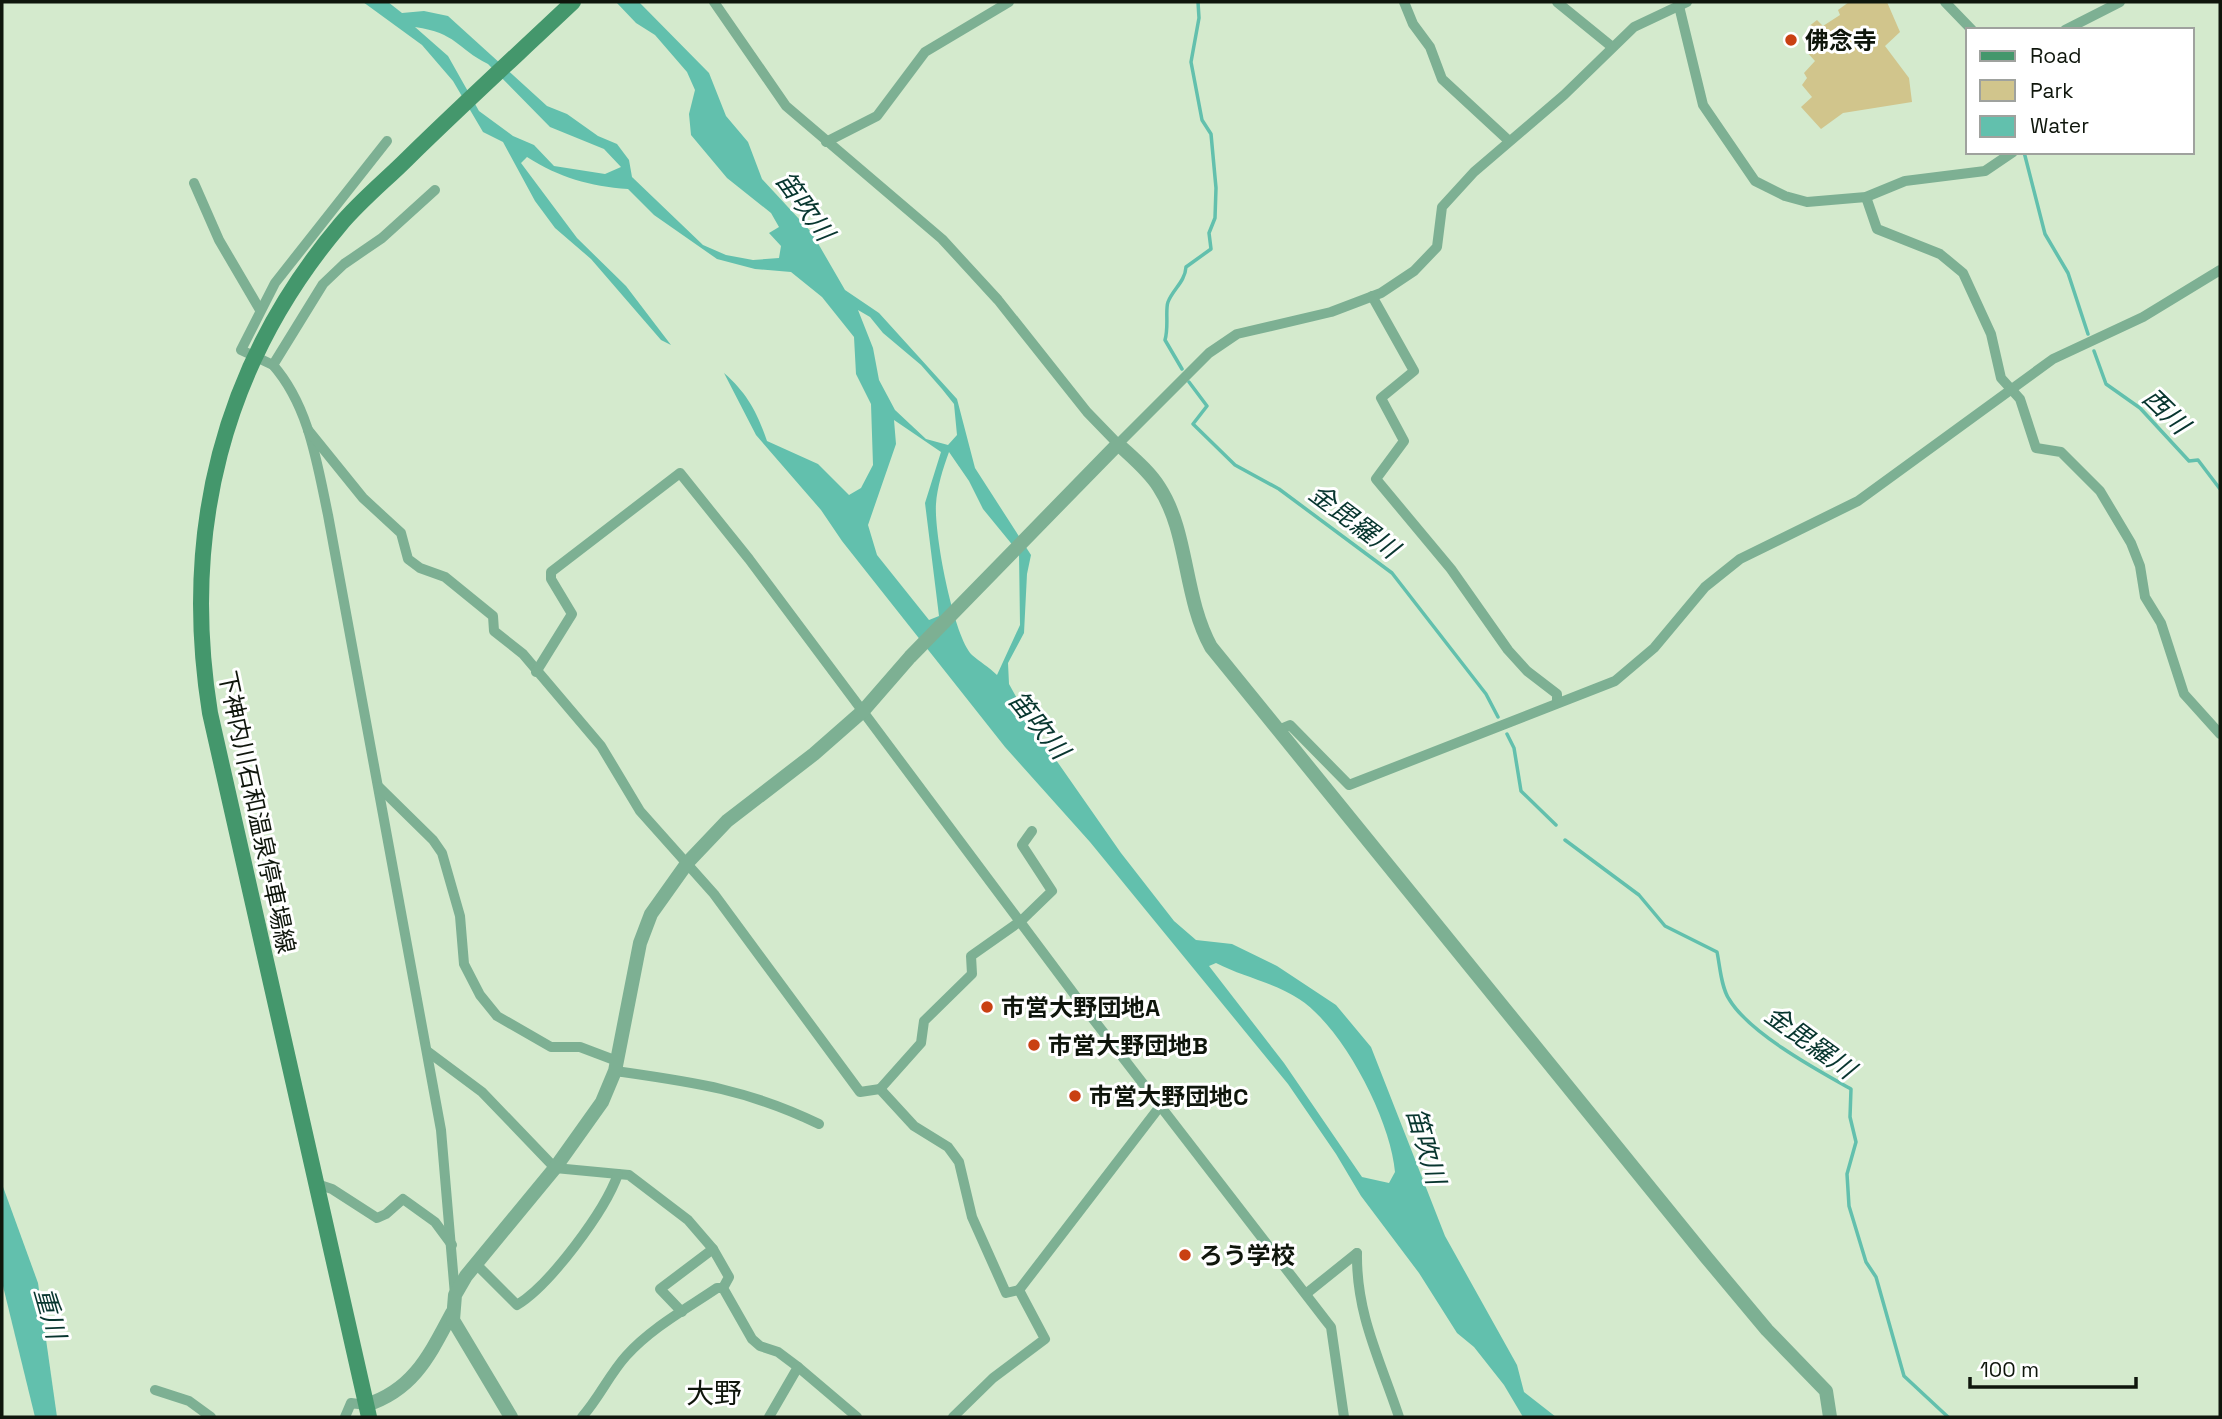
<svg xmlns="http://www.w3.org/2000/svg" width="2222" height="1419" font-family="'Space Grotesk','Noto Sans JP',sans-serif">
  <rect width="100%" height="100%" fill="#d4eacd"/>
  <polygon fill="#d1c58c" points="1849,2 1887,2 1900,32 1885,46 1909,78 1912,102 1843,113 1821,129 1801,107 1812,97 1802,85 1807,78 1804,73 1815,61 1805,50 1819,36 1808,27 1817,20 1823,26 1840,15 1838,10"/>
  <g fill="#62c0ad" fill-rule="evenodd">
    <path d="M363,2H388L402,13L424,11L448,16L547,106L567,114L598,136L617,144L629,160L632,177L703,245L726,255L753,260L779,258L781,246L769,233L779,227L771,213L727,178L691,135L689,114L695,90L687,72L655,35L636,23L616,2H639L709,73L726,116L748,142L762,179L812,233L845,290L879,313L957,399L975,468L1031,555L1027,574L1024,633L1008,663L1009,684L1033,727L1121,853L1174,921L1196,940L1232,944L1277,966L1336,1005L1371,1047L1445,1236L1517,1365L1524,1392L1556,1417H1523L1504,1385L1474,1347L1457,1333L1419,1273L1361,1196L1336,1154L1288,1084L1090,842L1005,747L842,541L821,510L756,435L724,373C747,393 757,412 767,441L818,464L849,495L861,488L873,465L871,404L856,374L854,337L822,297L791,272L755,269L717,259L654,215L628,189C589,186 560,178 527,157L521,163L577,238L626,286L671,345L661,340L591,259L555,228L535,201L503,142L483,132L453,81L422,45ZM415,27C457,33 456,48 488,64L550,127L604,149L621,167L605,174L554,166L534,145L513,136L479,111L448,56ZM858,310L870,317L883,333L921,365L942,389L954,404L957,435L948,445L926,439L895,410L879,380L873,348ZM894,420L941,452L925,503L939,616L929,620L877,555L868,525L896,444ZM949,452L969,481L983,509L1019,553L1020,625L997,675C989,667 980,662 972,655C953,635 934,533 936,504C937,488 943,468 949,452ZM1216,963C1243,977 1273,982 1299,999C1343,1027 1391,1121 1395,1172L1389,1183L1362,1177L1284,1063L1209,966Z"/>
    <polygon points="2,1184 38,1283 57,1417 35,1417 2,1282"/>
  </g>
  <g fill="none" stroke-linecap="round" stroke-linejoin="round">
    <g stroke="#62c0ad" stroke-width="3.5">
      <polyline points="2024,152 2045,234 2068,273 2088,334"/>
      <polyline points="2094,351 2106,384 2140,408 2189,461 2198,460 2220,489"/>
      <path d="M1182,369L1165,340C1169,326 1165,310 1168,302C1173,289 1185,282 1186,267L1211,249L1209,233L1215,218L1216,188L1211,134L1202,120L1191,62L1199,18L1198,2"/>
      <polyline points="1189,382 1207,406 1193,424 1235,465 1279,489 1392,573 1486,694 1498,717"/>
      <polyline points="1507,734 1514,748 1521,791 1556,825"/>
      <path d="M1565,840L1639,895L1665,926L1717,952C1720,966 1721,987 1729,999C1749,1033 1817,1070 1851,1089L1850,1117L1856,1142L1847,1174L1849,1206L1866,1262L1876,1277L1904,1376L1948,1417"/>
    </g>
    <g stroke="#7db093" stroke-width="10">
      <polyline points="714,2 786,106 942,239 998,300 1087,412 1118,444 1209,353 1237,334 1331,312 1381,293 1414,271 1437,247 1442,207 1474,172 1564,95 1634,27 1687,2"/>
      <polyline points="1404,2 1413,24 1430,47 1442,79 1508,140"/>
      <polyline points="1557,2 1611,46"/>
      <polyline points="1678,2 1703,105 1755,181 1785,196 1807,202 1866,197 1905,181 1985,171 2013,152"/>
      <polyline points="1945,2 1972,30"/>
      <polyline points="2065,30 2120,2"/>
      <polyline points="387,141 275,283 241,350 273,365 323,284 344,264 382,238 435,190"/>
      <polyline points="826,142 877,116 925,52 1009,2"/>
      <polyline points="194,183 219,240 260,310"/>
      <polyline points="1866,197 1877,229 1940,254 1963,273 1991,334 2001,378 2020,399 2036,448 2061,452 2100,491 2131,543 2140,566 2145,597 2161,623 2184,694 2220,734"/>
      <polyline points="1372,296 1414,371 1381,398 1404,441 1376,479 1451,569 1508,650 1527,671 1557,694 1557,701"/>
      <path d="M273,365C309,406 317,463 328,515L441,1130L455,1295"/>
      <polyline points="308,430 363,498 401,533 408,559 420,568 445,577 493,616 494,631 523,654 601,746 640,811 714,894 860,1092 880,1089 914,1126 948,1147 959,1162 972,1217 1006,1293 1019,1290 1045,1339 993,1378 953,1417"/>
      <polyline points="536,672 572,614 551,579 551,572 680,473 749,559 1080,1002 1327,1322 1331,1327 1344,1417"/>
      <polyline points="1278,730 1290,725 1349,785 1615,681 1654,648 1705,587 1740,559 1858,501 2053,359 2143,317 2220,270"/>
      <polyline points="379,787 433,840 442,853 460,916 464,964 480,995 497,1016 551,1047 580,1047 617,1061"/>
      <polyline points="427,1051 482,1092 555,1168 629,1175 688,1220 713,1249 729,1277 723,1288 752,1339 760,1346 778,1352 798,1367 857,1417"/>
      <path d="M615,1071C692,1082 747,1089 819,1124"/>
      <polyline points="880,1089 921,1043 924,1021 972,974 971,956 1022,920 1052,891 1022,845 1032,831"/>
      <polyline points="317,1184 332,1189 377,1218 386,1214 403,1199 435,1222 452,1245"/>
      <path d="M1357,1253C1356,1314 1380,1360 1399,1417"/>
      <path d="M476,1264L517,1305C550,1285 605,1211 618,1174"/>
      <polyline points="1019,1290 1161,1105"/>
      <polyline points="1307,1293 1357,1253"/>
      <polyline points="682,1312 660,1289 713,1249"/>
      <polyline points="155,1390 189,1401 211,1417"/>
      <polyline points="345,1417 351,1403 366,1405"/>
      <path d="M582,1417C599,1398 609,1375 626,1356C651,1328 686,1309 717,1288H723"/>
      <polyline points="769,1417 798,1367"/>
    </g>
    <g stroke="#7db093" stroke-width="14">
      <path d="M366,1405C414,1390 430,1354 452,1313"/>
      <path d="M511,1417L453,1320L455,1295L466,1276L555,1168L602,1102L615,1071L640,943L651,914L688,862L727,821L814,754L863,711L910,657L1118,444C1133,458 1149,471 1159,487C1189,533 1183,596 1211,647L1706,1257L1767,1330L1826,1391L1830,1417"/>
    </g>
    <path stroke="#44976c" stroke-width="16" d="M369,1417L210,713C181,533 222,365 340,225C360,201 386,180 408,158C462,105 518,54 573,2"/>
  </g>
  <g fill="#c94112" stroke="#fff" stroke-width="2.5">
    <circle cx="1791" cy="40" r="7"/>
    <circle cx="987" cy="1007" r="7"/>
    <circle cx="1034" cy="1045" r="7"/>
    <circle cx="1075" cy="1096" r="7"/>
    <circle cx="1185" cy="1255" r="7"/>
  </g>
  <g text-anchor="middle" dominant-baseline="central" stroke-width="6" stroke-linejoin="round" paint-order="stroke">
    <g font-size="24" font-weight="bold" fill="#0f160c" stroke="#fff" text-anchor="start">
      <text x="1805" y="40">佛念寺</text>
      <text x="1001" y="1007">市営大野団地A</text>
      <text x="1048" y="1045">市営大野団地B</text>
      <text x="1089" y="1096">市営大野団地C</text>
      <text x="1199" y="1255">ろう学校</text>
    </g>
    <g font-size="24" fill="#0f160c" stroke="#fff">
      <text transform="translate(257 812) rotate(78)">下神内川石和温泉停車場線</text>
    </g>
    <g font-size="26" font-style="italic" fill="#08362f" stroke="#fff">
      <text transform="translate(805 206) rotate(54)">笛吹川</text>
      <text transform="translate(2166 411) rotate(44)">西川</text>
      <text transform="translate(1354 521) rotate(37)">金毘羅川</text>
      <text transform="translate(1039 725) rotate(51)">笛吹川</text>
      <text transform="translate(1810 1042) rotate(36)">金毘羅川</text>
      <text transform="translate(1426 1146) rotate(74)">笛吹川</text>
      <text transform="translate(50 1313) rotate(74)">重川</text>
    </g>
    <g font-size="28" fill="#0f160c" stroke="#fff">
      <text x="714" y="1393">大野</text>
    </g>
  </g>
  <rect width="2222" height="1419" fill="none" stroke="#0f160c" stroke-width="7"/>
  <rect x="1966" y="28" width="228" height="126" fill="#ffffff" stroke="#9fa29e" stroke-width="2"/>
  <rect x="1980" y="51" width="35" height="10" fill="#44976c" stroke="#9fa29e" stroke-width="2"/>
  <text x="2030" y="63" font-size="21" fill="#0f160c">Road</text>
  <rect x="1980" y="80" width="35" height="21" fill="#d1c58c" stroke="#9fa29e" stroke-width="2"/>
  <text x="2030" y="98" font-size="21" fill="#0f160c">Park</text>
  <rect x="1980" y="116" width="35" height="21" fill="#62c0ad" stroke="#9fa29e" stroke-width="2"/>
  <text x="2030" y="133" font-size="21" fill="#0f160c">Water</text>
  <path d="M1970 1377v10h166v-10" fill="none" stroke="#0f160c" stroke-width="3.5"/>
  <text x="1980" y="1377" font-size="21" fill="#0f160c" stroke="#ffffff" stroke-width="5" paint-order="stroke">100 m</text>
</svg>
